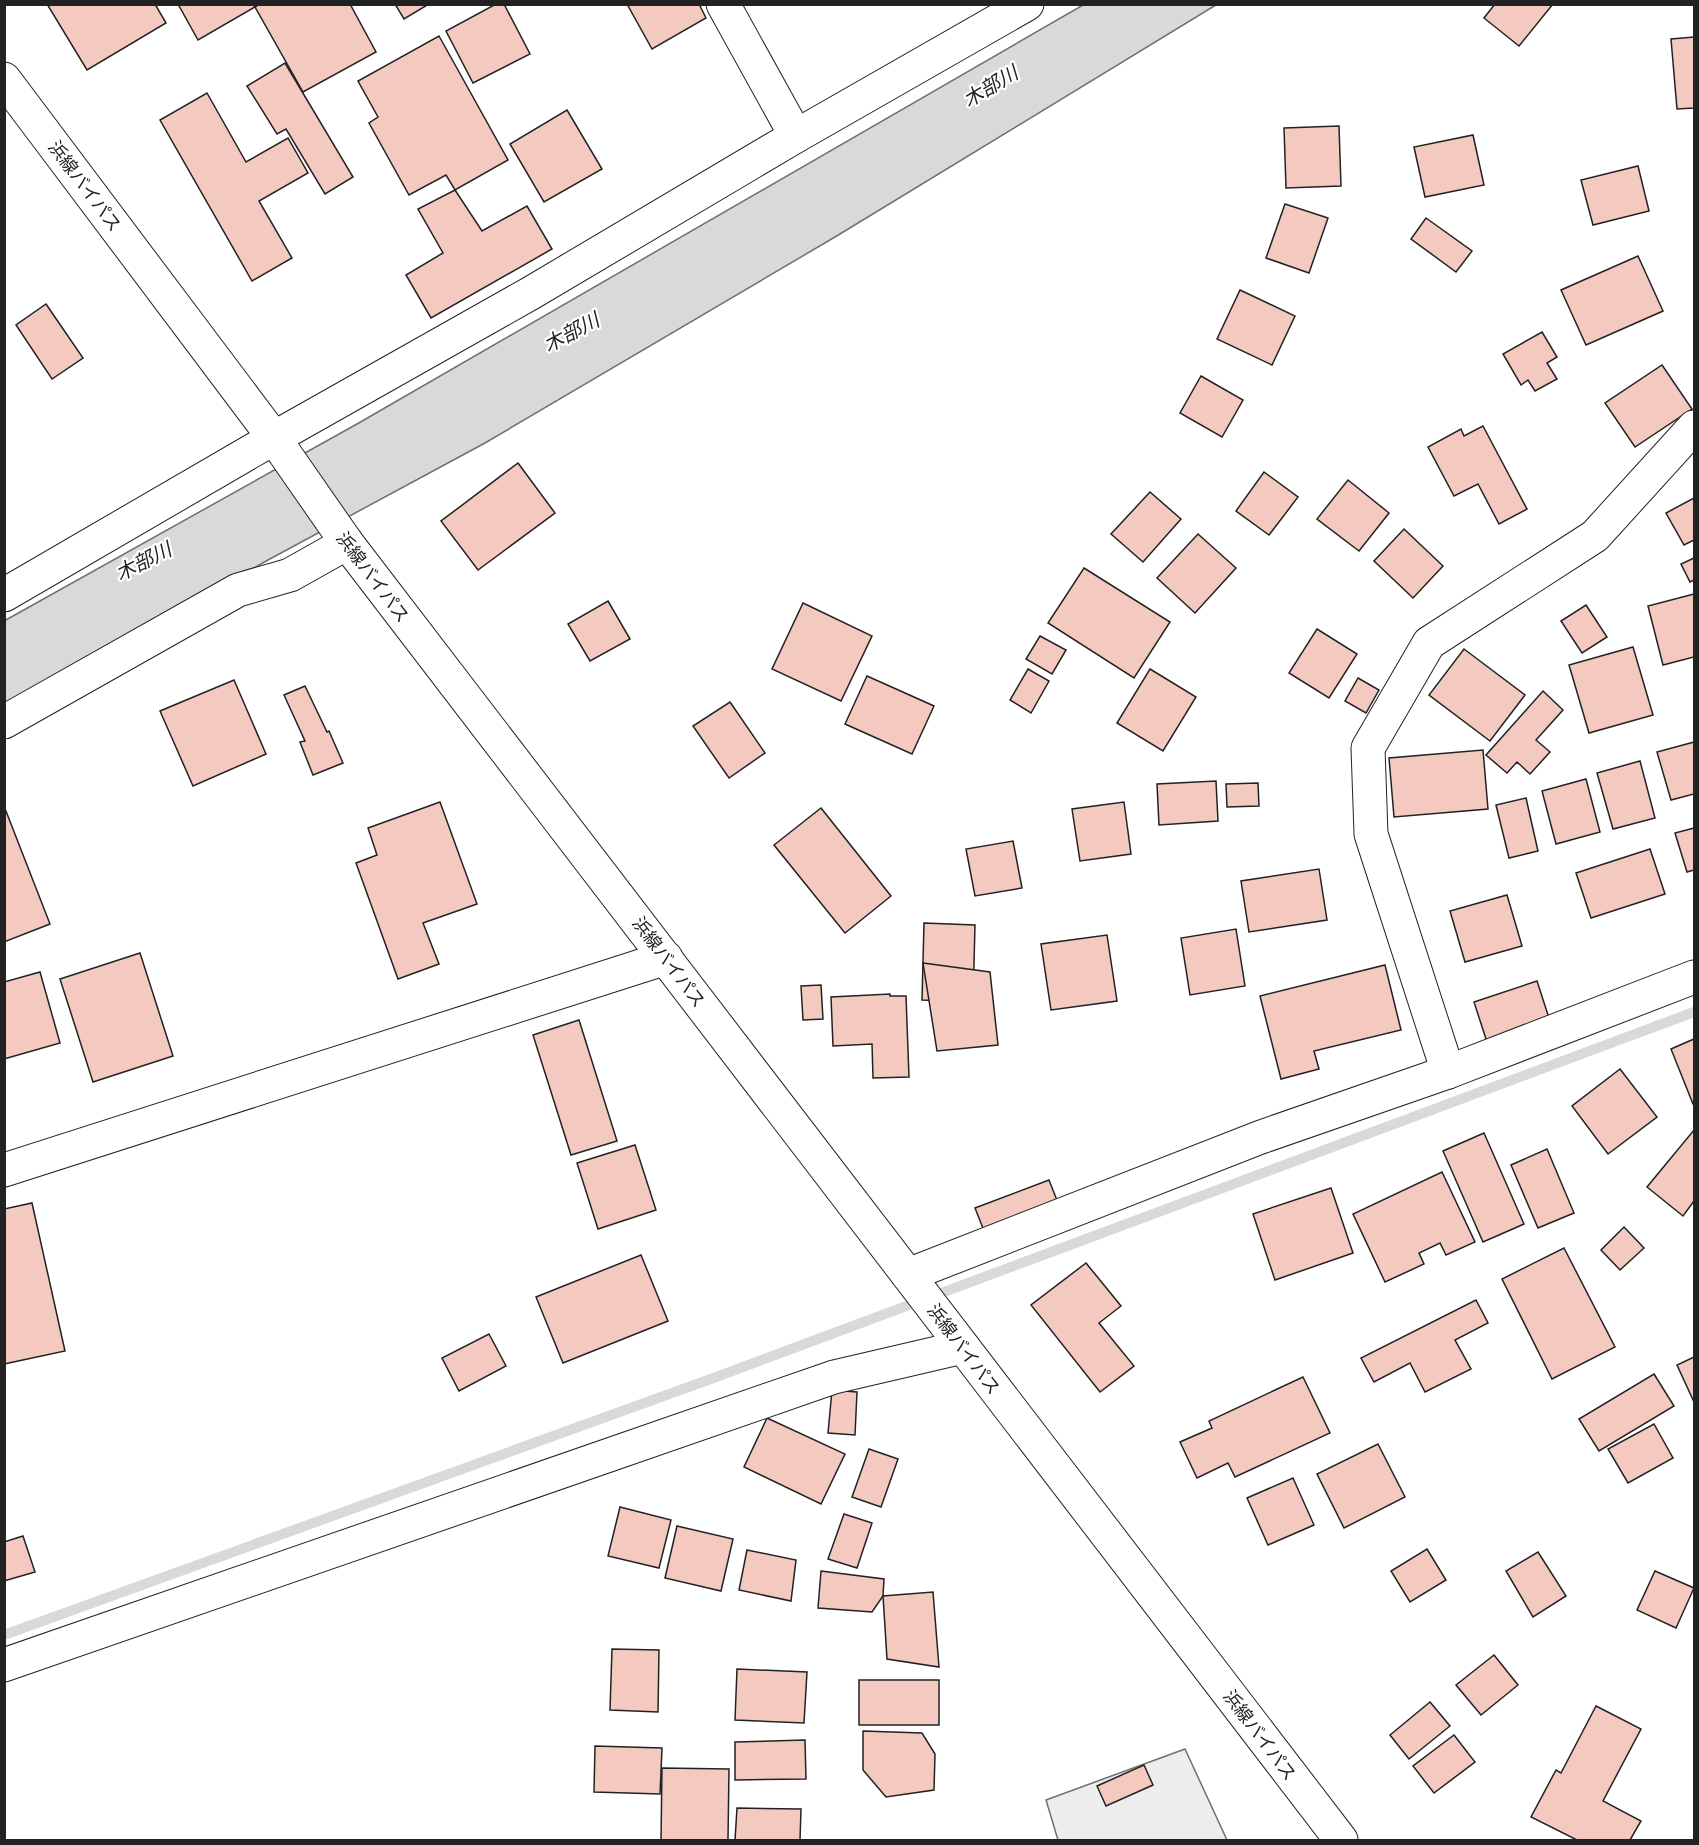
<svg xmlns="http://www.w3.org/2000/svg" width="1699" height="1845" font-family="'Archivo Narrow','Noto Sans JP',sans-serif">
  <rect width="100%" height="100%" fill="#fff"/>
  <polygon fill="#ededed" stroke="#6f6f6f" stroke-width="1.5" points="1185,1749 1227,1840 1058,1840 1046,1800"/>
  <polygon fill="#d9d9d9" stroke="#6f6f6f" stroke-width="1.5" points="1083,5 1216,5 835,237 485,443 268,560 5,709 4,621 357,424"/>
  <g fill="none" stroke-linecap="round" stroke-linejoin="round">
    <polyline stroke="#d9d9d9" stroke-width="10" points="4,1635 719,1376 1694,1012"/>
  </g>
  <g fill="#f3c9c0" stroke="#222" stroke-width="1.5">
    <polygon points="47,4 155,4 166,23 87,70"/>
    <polygon points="178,4 253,4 255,7 198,40"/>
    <polygon points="260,4 350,4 376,52 303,92 255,7"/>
    <polygon points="395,4 429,4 404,19"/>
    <polygon points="496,4 504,4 530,54 473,83 446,31"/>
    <polygon points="627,4 699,4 706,18 652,49"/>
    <polygon points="1495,4 1553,4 1519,46 1484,18"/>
    <polygon points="439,36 508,160 455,190 446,175 409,195 369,123 378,117 358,81"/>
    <polygon points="1694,37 1694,108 1677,109 1671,39"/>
    <polygon points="285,63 353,177 325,194 286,129 277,134 247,86"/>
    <polygon points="207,93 246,162 288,138 308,173 259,201 292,258 252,281 160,120"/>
    <polygon points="567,110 602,169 544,202 510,144"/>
    <polygon points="1339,126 1341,186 1286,188 1284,128"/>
    <polygon points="1473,135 1484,185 1425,197 1414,147"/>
    <polygon points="1638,166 1649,211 1593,225 1581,180"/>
    <polygon points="455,190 482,231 527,206 552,249 431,318 406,275 443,253 418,209"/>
    <polygon points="1285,204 1328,218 1309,273 1266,258"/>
    <polygon points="1426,218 1472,251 1456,272 1411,239"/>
    <polygon points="1638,256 1663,311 1586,345 1561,290"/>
    <polygon points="1240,290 1295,316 1272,365 1217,339"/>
    <polygon points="46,304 83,358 52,379 16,325"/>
    <polygon points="1542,332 1557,357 1547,363 1557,379 1535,391 1528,380 1521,385 1503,354"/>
    <polygon points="1662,365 1692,409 1635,447 1605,403"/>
    <polygon points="1201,376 1243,400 1222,437 1180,413"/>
    <polygon points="1483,426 1527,509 1499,524 1478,484 1454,496 1428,447 1461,429 1464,436"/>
    <polygon points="518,463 555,513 478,570 441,521"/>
    <polygon points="1264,472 1298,497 1269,535 1236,511"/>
    <polygon points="1348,480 1389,513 1359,551 1317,519"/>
    <polygon points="1150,492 1181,519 1143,562 1111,534"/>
    <polygon points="1694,498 1694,540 1684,545 1666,513"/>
    <polygon points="1404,529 1443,566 1413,598 1374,561"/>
    <polygon points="1198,534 1236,568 1195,613 1157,578"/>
    <polygon points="1694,558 1694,580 1690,582 1681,564"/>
    <polygon points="1084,568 1170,622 1134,678 1048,623"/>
    <polygon points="1694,594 1694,657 1663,665 1648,606"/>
    <polygon points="608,601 630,639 590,661 568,624"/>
    <polygon points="803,603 872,636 841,701 772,669"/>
    <polygon points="1586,605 1607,637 1582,653 1561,621"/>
    <polygon points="1317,629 1357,654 1329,698 1289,673"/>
    <polygon points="1040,636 1066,650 1052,674 1026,659"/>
    <polygon points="1633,647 1653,715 1589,733 1569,665"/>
    <polygon points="1464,649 1525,695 1490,741 1429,695"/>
    <polygon points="1028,669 1049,681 1031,713 1010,700"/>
    <polygon points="1150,669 1196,697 1163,751 1117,723"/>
    <polygon points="867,676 934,706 912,754 845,724"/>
    <polygon points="1358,678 1379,690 1366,713 1345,701"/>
    <polygon points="234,680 266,754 193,786 160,711"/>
    <polygon points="305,686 327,732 329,731 343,763 313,775 300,742 305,741 284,695"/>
    <polygon points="1543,691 1563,710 1536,740 1550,752 1530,774 1517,762 1507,773 1486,755"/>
    <polygon points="730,702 765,753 729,778 693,726"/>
    <polygon points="1694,742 1694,794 1671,800 1657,752"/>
    <polygon points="1483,750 1488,809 1394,817 1389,758"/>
    <polygon points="1640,761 1655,818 1613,829 1597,773"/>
    <polygon points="1586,779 1600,832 1556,844 1542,791"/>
    <polygon points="1216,781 1218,821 1159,825 1157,784"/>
    <polygon points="1258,783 1259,806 1227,807 1226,784"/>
    <polygon points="1526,798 1538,851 1509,858 1496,805"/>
    <polygon points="440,802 477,904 423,923 439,964 398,979 356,863 377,855 368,828"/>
    <polygon points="1124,802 1131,854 1080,861 1072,809"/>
    <polygon points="4,806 50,924 4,942"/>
    <polygon points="821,808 891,896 845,933 774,845"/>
    <polygon points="1694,828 1694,870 1687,872 1675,833"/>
    <polygon points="1013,841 1022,888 975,896 966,849"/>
    <polygon points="1650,849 1665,894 1591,918 1576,873"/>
    <polygon points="1319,869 1327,920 1249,932 1241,881"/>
    <polygon points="1507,895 1522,946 1465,962 1450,911"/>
    <polygon points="924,923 975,925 973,1002 922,1000"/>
    <polygon points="1236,929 1245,986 1190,995 1181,938"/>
    <polygon points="1107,935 1117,1001 1051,1010 1041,944"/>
    <polygon points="140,953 173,1056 93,1082 60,979"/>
    <polygon points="923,963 990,972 998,1045 937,1051"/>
    <polygon points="1385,965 1401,1030 1314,1051 1319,1069 1281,1079 1260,996"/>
    <polygon points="40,972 60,1043 4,1059 4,982"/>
    <polygon points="1537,981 1550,1021 1487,1042 1474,1002"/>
    <polygon points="821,985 823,1019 803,1020 801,986"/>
    <polygon points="890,994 890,996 906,996 909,1077 873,1078 872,1044 833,1046 831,997"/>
    <polygon points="579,1020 617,1141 571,1155 533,1035"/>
    <polygon points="1694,1039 1694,1104 1693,1104 1671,1049"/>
    <polygon points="1620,1069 1657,1117 1608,1154 1572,1106"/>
    <polygon points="1694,1130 1694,1201 1683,1216 1647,1187"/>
    <polygon points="1484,1133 1524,1224 1483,1242 1443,1151"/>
    <polygon points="635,1145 656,1210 598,1229 577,1163"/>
    <polygon points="1547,1149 1574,1213 1538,1228 1511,1165"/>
    <polygon points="1442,1172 1475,1242 1446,1255 1440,1243 1419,1253 1424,1264 1385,1282 1353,1214"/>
    <polygon points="1049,1180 1062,1213 988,1241 975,1208"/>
    <polygon points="1331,1188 1353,1253 1275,1280 1253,1214"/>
    <polygon points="32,1203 65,1351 4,1364 4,1209"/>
    <polygon points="1624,1227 1644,1248 1620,1270 1601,1250"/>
    <polygon points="1564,1248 1615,1347 1552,1379 1502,1279"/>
    <polygon points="641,1255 668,1321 563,1363 536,1297"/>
    <polygon points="1086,1263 1121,1306 1099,1323 1134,1366 1100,1392 1031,1305"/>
    <polygon points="1476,1300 1488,1323 1455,1340 1471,1369 1425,1392 1410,1363 1374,1382 1361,1358"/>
    <polygon points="489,1334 506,1366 459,1391 442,1358"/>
    <polygon points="1694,1357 1694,1402 1677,1365"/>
    <polygon points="1654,1374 1674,1406 1599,1451 1579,1419"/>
    <polygon points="1303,1377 1330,1433 1235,1477 1228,1463 1197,1478 1180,1442 1212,1428 1209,1421"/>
    <polygon points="832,1390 857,1392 855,1435 828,1433"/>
    <polygon points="767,1418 845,1454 821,1504 744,1467"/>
    <polygon points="1654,1424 1673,1458 1628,1483 1608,1449"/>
    <polygon points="1378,1444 1405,1497 1344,1528 1317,1474"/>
    <polygon points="869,1449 898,1459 881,1507 852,1497"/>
    <polygon points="1293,1478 1314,1525 1268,1545 1247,1498"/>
    <polygon points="620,1507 671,1520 659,1568 608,1556"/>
    <polygon points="844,1514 872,1523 857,1568 828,1559"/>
    <polygon points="677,1526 733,1539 721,1591 665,1578"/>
    <polygon points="23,1536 35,1572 4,1581 4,1542"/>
    <polygon points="1427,1549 1446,1580 1410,1602 1391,1571"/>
    <polygon points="747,1550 796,1560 791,1601 739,1590"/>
    <polygon points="1538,1552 1566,1596 1533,1617 1506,1571"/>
    <polygon points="821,1571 884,1579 883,1596 872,1612 818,1608"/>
    <polygon points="1655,1571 1694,1588 1676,1628 1637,1610"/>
    <polygon points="933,1592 939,1667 887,1659 883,1596"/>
    <polygon points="612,1649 659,1650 658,1712 610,1710"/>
    <polygon points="1494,1655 1518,1685 1481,1715 1456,1685"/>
    <polygon points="737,1669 807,1672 804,1723 735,1720"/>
    <rect x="859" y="1680" width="80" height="45"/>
    <polygon points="1430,1702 1450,1726 1409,1759 1390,1735"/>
    <polygon points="1596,1706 1641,1729 1603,1801 1641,1821 1630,1840 1577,1840 1531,1817 1556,1770 1561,1773"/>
    <polygon points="863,1731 922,1733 935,1754 934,1790 886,1797 863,1770"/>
    <polygon points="1454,1735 1475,1762 1434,1793 1413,1766"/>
    <polygon points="805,1740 806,1779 735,1780 735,1742"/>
    <polygon points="595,1746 662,1748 660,1794 594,1792"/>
    <polygon points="1144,1765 1153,1785 1106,1806 1097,1786"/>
    <polygon points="662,1768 729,1769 728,1840 661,1840"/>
    <polygon points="737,1808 801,1809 800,1840 735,1840"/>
  </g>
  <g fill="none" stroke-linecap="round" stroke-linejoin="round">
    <g stroke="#222" stroke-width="35">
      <g id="street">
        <polyline points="723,4 796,136"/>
        <polyline points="4,595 274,438 531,293 796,136 1027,4"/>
        <polyline points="4,722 238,590 290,575 347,543"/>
        <polyline points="1448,1072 1371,834 1368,748 1429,643 1595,536 1694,427"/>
        <polyline points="4,1170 666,958"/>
        <polyline points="908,1275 1261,1137 1448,1072 1694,977"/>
        <polyline points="4,1665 834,1377 963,1347"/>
      </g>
    </g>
    <g stroke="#222" stroke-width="35">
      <polyline id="highway" points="4,79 274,438 347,543 1341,1840"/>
    </g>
    <use href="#street" stroke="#fff" stroke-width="33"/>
    <use href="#highway" stroke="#fff" stroke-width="33"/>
  </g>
  <g text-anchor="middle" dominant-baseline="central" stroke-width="4.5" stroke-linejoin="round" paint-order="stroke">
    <g font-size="18" fill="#222" stroke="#fff">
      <text transform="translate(85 186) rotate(53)">浜線バイパス</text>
      <text transform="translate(373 577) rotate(53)">浜線バイパス</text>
      <text transform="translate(669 962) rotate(53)">浜線バイパス</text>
      <text transform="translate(964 1349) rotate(53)">浜線バイパス</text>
      <text transform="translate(1260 1735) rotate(53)">浜線バイパス</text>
    </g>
    <g font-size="20" font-style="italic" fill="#222" stroke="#fff">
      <text transform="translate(990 86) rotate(-31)">木部川</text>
      <text transform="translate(571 332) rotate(-28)">木部川</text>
      <text transform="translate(143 561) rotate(-27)">木部川</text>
    </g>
  </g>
  <rect width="1699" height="1845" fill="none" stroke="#222222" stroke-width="12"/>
</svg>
